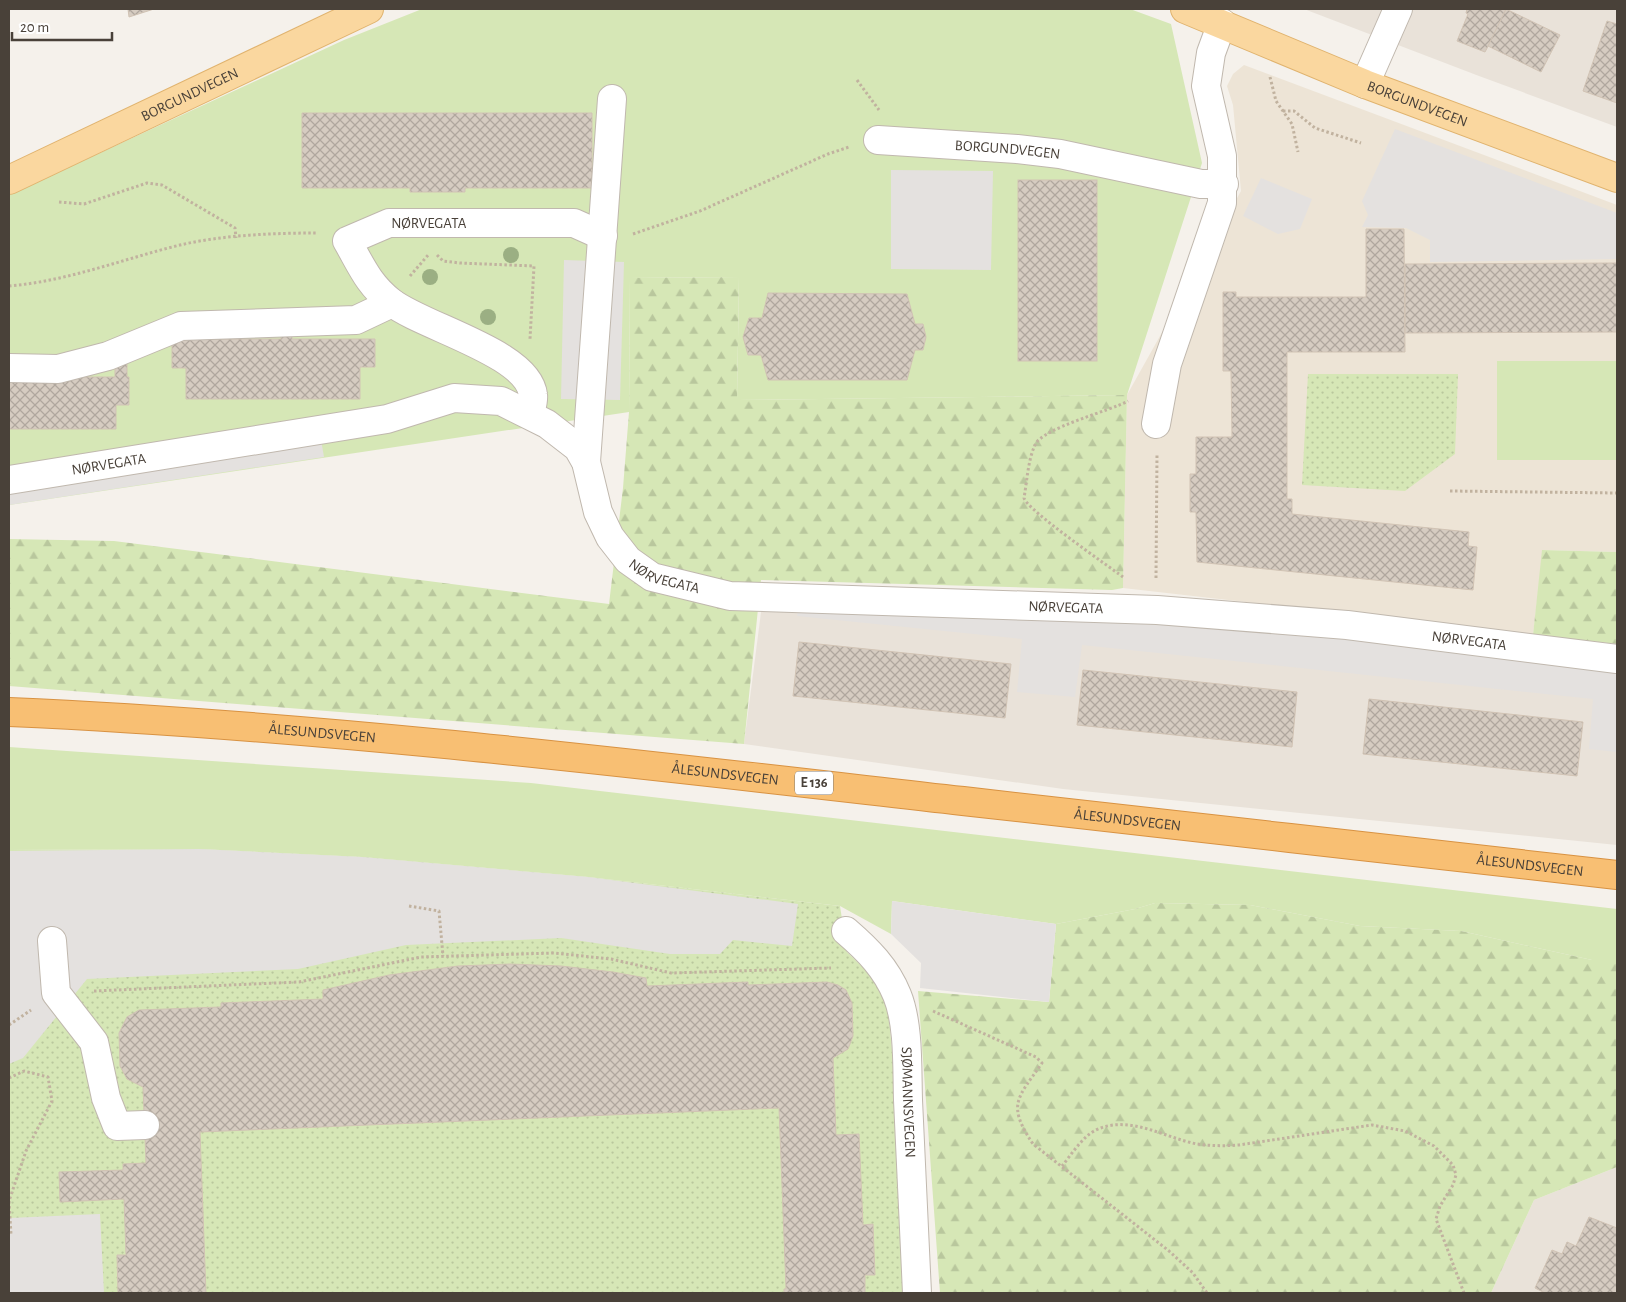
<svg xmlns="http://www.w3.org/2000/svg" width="1626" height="1302" font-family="'Alegreya Sans',sans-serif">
  <defs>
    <pattern id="forest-firs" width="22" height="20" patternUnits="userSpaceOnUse" patternTransform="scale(1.25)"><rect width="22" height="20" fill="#d6e7b6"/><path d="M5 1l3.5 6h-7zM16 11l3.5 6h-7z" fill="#b9c79d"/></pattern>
    <pattern id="park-dots" width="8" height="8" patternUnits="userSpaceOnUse" patternTransform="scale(1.25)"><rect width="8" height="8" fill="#d6e7b6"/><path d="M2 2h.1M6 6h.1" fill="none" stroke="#b9c79d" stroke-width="1.8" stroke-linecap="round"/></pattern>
    <pattern id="building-cross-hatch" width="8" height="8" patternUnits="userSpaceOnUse" patternTransform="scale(1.25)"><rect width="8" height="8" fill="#d6ccc1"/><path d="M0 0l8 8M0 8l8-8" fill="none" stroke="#b0a79e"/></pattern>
  </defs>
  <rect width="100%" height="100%" fill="#f5f1eb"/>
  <g fill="#e9e2d9">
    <polygon points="1304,9 1617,9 1617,127 1479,76"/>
    <polygon points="764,589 1617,661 1617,845 1063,789 744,744"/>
    <polygon points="1617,1167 1617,1293 1491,1293 1534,1200"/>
  </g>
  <polygon fill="#ede4d6" points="1244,65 1617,205 1617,552 1543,550 1533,635 1123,588 1127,395 1241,191 1233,105 1227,86 1233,74"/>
  <g fill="#d6e7b6">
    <polygon points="422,9 1130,9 1171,24 1202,163 1127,395 737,400 739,277 630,278 629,412 9,505 9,195 344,40"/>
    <rect x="1497" y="361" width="120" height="99"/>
    <polygon points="9,747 531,783 1617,909 1617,960 1592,960 1461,931 1360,926 1250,905 1155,903 1135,909 1056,924 892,901 891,934 840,906 588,877 362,857 199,849 9,850"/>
  </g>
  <g fill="url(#forest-firs)">
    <polygon points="739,277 737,400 1127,395 1123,588 1112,590 761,580 744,744 9,686 9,539 114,541 609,604 623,488 629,412 630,278"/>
    <polygon points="1542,550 1617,552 1617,644 1533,635"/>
    <polygon points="1155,903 1250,905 1360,926 1461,931 1592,960 1617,960 1617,1167 1534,1200 1491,1293 940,1293 918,991 1049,1002 1056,924 1135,909"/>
  </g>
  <g fill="url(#park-dots)">
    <polygon points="1308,374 1458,374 1455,454 1405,491 1302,485"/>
    <polygon points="199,849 362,857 588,877 840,906 847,952 874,978 888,1007 893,1061 903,1293 9,1293 9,850"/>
  </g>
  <g fill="#e4e1df">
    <polygon points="1395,129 1617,213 1617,259 1430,262 1430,240 1406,228 1362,227 1368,215 1362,201"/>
    <polygon points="891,170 993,171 991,270 891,269"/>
    <polygon points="1261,178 1312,199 1300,229 1278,234 1243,216"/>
    <polygon points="564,260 624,262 620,400 561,399"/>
    <polygon points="320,434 324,457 9,505 9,484"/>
    <polygon points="800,598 1024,606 1617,659 1617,752 1589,749 1593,699 1082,645 1075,697 1017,692 1022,639 797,616"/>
    <polygon points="199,849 362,857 588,877 798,904 792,946 733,940 720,954 670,954 561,938 406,945 298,969 87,979 23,1058 9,1064 9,851"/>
    <polygon points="892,901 1056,924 1049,1002 920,988 921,963 891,934"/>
    <polygon points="100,1214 104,1293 9,1293 9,1218"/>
  </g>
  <g fill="url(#building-cross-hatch)" stroke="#d1c3b4">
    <polygon points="128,9 154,9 129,17"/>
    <polygon points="1467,9 1508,9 1485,52 1457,41 1468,14 1466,13"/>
    <polygon points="1506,9 1560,35 1541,72 1488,46"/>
    <polygon points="1607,21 1617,24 1617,103 1583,91"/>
    <polygon points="302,113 592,113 592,188 465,188 465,192 410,192 410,188 302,188"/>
    <rect x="1018" y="180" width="79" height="181"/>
    <polygon points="1366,229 1404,229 1405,352 1287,352 1287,499 1292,499 1292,514 1469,532 1468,546 1477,547 1473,590 1197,562 1196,512 1190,512 1190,474 1196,474 1196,437 1232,437 1231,371 1223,371 1223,292 1236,292 1236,297 1366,297"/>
    <polygon points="1617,263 1617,332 1405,333 1405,264"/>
    <polygon points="768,293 907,294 915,324 923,324 926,337 923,350 915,350 907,380 768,380 761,355 748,355 743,337 749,318 762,318"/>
    <polygon points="281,329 292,329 292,339 375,339 375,367 360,367 360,399 186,399 186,368 172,368 172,339 281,339"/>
    <polygon points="115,360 127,360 127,377 129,377 129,405 116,405 116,429 9,429 9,377 115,377"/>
    <polygon points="799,642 1011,664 1005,718 793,696"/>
    <polygon points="1083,670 1297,692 1292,747 1077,725"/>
    <polygon points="1369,699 1583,722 1577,776 1363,754"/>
    <polygon points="510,964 561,966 613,972 646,978 647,986 748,982 748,985 827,982 838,985 846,990 852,1003 853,1036 848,1049 833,1058 836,1135 859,1134 863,1225 873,1224 875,1275 865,1275 865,1293 784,1293 784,1289 786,1289 779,1108 200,1132 206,1293 118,1293 117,1255 126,1255 124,1199 60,1202 59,1172 123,1170 123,1164 146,1163 143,1087 127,1079 120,1066 119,1033 127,1017 139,1010 221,1007 221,1003 323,999 323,990 389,975 458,966"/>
    <polygon points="1589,1217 1617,1228 1617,1293 1545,1293 1535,1288 1552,1250 1562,1254 1567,1242 1576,1246"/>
  </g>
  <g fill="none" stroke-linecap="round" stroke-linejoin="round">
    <g stroke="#c0b8ae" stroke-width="30">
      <g id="minor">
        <polyline points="1365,84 1398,9"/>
        <path id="s1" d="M878,140L1017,149L1060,154L1201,184H1224"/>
        <polyline points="9,368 58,369 108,356 181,326 356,320 392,303"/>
        <path id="s2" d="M530,414C531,409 534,401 533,395C529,353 423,327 391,302C368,284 361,265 347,241L389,223H574L603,236"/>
        <polyline points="1156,424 1167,364 1222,203 1222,156 1206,86 1211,53 1222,23"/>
        <polyline points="586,462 612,99"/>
        <path id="s3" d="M9,480L387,419L454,398L501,401L547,424L578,448L586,462L598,512L610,537L628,560L652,577L730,596L1157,610L1347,625L1617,659"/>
        <path id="s4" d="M846,931C868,950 886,968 897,995C909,1024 907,1069 908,1100C911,1165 914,1229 917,1293"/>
        <polyline points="52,941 56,993 94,1042 106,1098 117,1126 145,1125"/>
      </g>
    </g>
    <g stroke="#e0b36e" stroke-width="30">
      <g id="major">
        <path id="s5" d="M1185,9L1365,84L1617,178"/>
        <path id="s6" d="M9,180L369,9"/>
      </g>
    </g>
    <g stroke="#d89242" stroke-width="30">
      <g id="highway">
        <path id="s7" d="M9,712C328,726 646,765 963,801C1181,826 1399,850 1617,875"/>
      </g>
    </g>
    <g stroke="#c1b29f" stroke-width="3" stroke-dasharray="2.5 2.5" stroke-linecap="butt">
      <polyline points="1270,77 1276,101 1292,124 1298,152"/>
      <polyline points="857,80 879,110"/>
      <polyline points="1283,111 1294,111 1315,128 1361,143"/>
      <polyline points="59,202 84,204 147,183 162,185 235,228 236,238"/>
      <polyline points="633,234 700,211 828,154 849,147"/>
      <polyline points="437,255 443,261 460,263 534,266 530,339"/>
      <polyline points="410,276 429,254"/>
      <path d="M9,286C68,281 123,259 180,245C223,235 273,233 317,233"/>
      <polyline points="1450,491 1617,493"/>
      <path d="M1123,577C1107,565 1027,510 1024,498C1027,481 1028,460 1035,445C1042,428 1110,411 1128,401"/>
      <polyline points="1156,578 1157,454"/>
      <polyline points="409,906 439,911 443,956"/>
      <polyline points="94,991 299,982 421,957 554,953 611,959 671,973 831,968"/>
      <path d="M933,1011L1036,1057L1042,1063C1018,1098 1006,1104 1033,1144L1169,1251L1193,1273L1207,1293"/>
      <polyline points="9,1025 31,1010"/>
      <polyline points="9,1078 24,1071 48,1077 52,1101 26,1151 9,1201 11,1235"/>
      <path d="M1062,1166C1071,1155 1083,1136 1096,1130C1129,1114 1165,1138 1197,1144C1211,1146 1225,1146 1239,1145L1372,1125L1405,1131L1434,1146L1453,1165L1456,1175L1453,1185L1440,1206L1436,1219L1464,1293"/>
    </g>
    <use href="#minor" stroke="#fff" stroke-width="28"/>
    <use href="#major" stroke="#fad79f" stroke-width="28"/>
    <use href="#highway" stroke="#f8bf73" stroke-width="28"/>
  </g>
  <g fill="#9baf83">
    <circle cx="511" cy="255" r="8"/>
    <circle cx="430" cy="277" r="8"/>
    <circle cx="488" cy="317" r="8"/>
  </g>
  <g text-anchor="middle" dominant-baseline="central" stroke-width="4.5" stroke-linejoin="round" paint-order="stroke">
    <rect fill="#fff" stroke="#807a74" stroke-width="1" x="795" y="771.5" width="38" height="23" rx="4"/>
    <g font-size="14" font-weight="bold" fill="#494139">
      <text x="814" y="783">E 136</text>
    </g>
    <g font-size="15" fill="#494139" stroke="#fff">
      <text stroke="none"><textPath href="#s6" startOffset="200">BORGUNDVEGEN</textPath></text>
      <text stroke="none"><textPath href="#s5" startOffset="251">BORGUNDVEGEN</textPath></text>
      <text stroke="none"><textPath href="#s1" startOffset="130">BORGUNDVEGEN</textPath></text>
      <text stroke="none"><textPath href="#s2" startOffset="355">NØRVEGATA</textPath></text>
      <text stroke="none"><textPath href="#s3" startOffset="101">NØRVEGATA</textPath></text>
      <text stroke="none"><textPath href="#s3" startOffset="756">NØRVEGATA</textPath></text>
      <text stroke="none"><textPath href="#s3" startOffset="1161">NØRVEGATA</textPath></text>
      <text stroke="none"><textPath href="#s3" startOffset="1566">NØRVEGATA</textPath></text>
      <text stroke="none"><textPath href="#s7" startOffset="314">ÅLESUNDSVEGEN</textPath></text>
      <text stroke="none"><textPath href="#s7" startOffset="719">ÅLESUNDSVEGEN</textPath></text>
      <text stroke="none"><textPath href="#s7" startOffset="1124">ÅLESUNDSVEGEN</textPath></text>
      <text stroke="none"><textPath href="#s7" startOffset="1529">ÅLESUNDSVEGEN</textPath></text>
      <text stroke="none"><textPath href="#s4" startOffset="191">SJØMANNSVEGEN</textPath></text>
    </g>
  </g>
  <rect width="1626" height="1302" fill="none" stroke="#494139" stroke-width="20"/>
  <path d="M12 32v8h100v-8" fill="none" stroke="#494139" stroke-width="2.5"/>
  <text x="20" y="32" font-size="15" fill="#494139" stroke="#ffffff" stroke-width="4" paint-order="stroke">20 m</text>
</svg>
